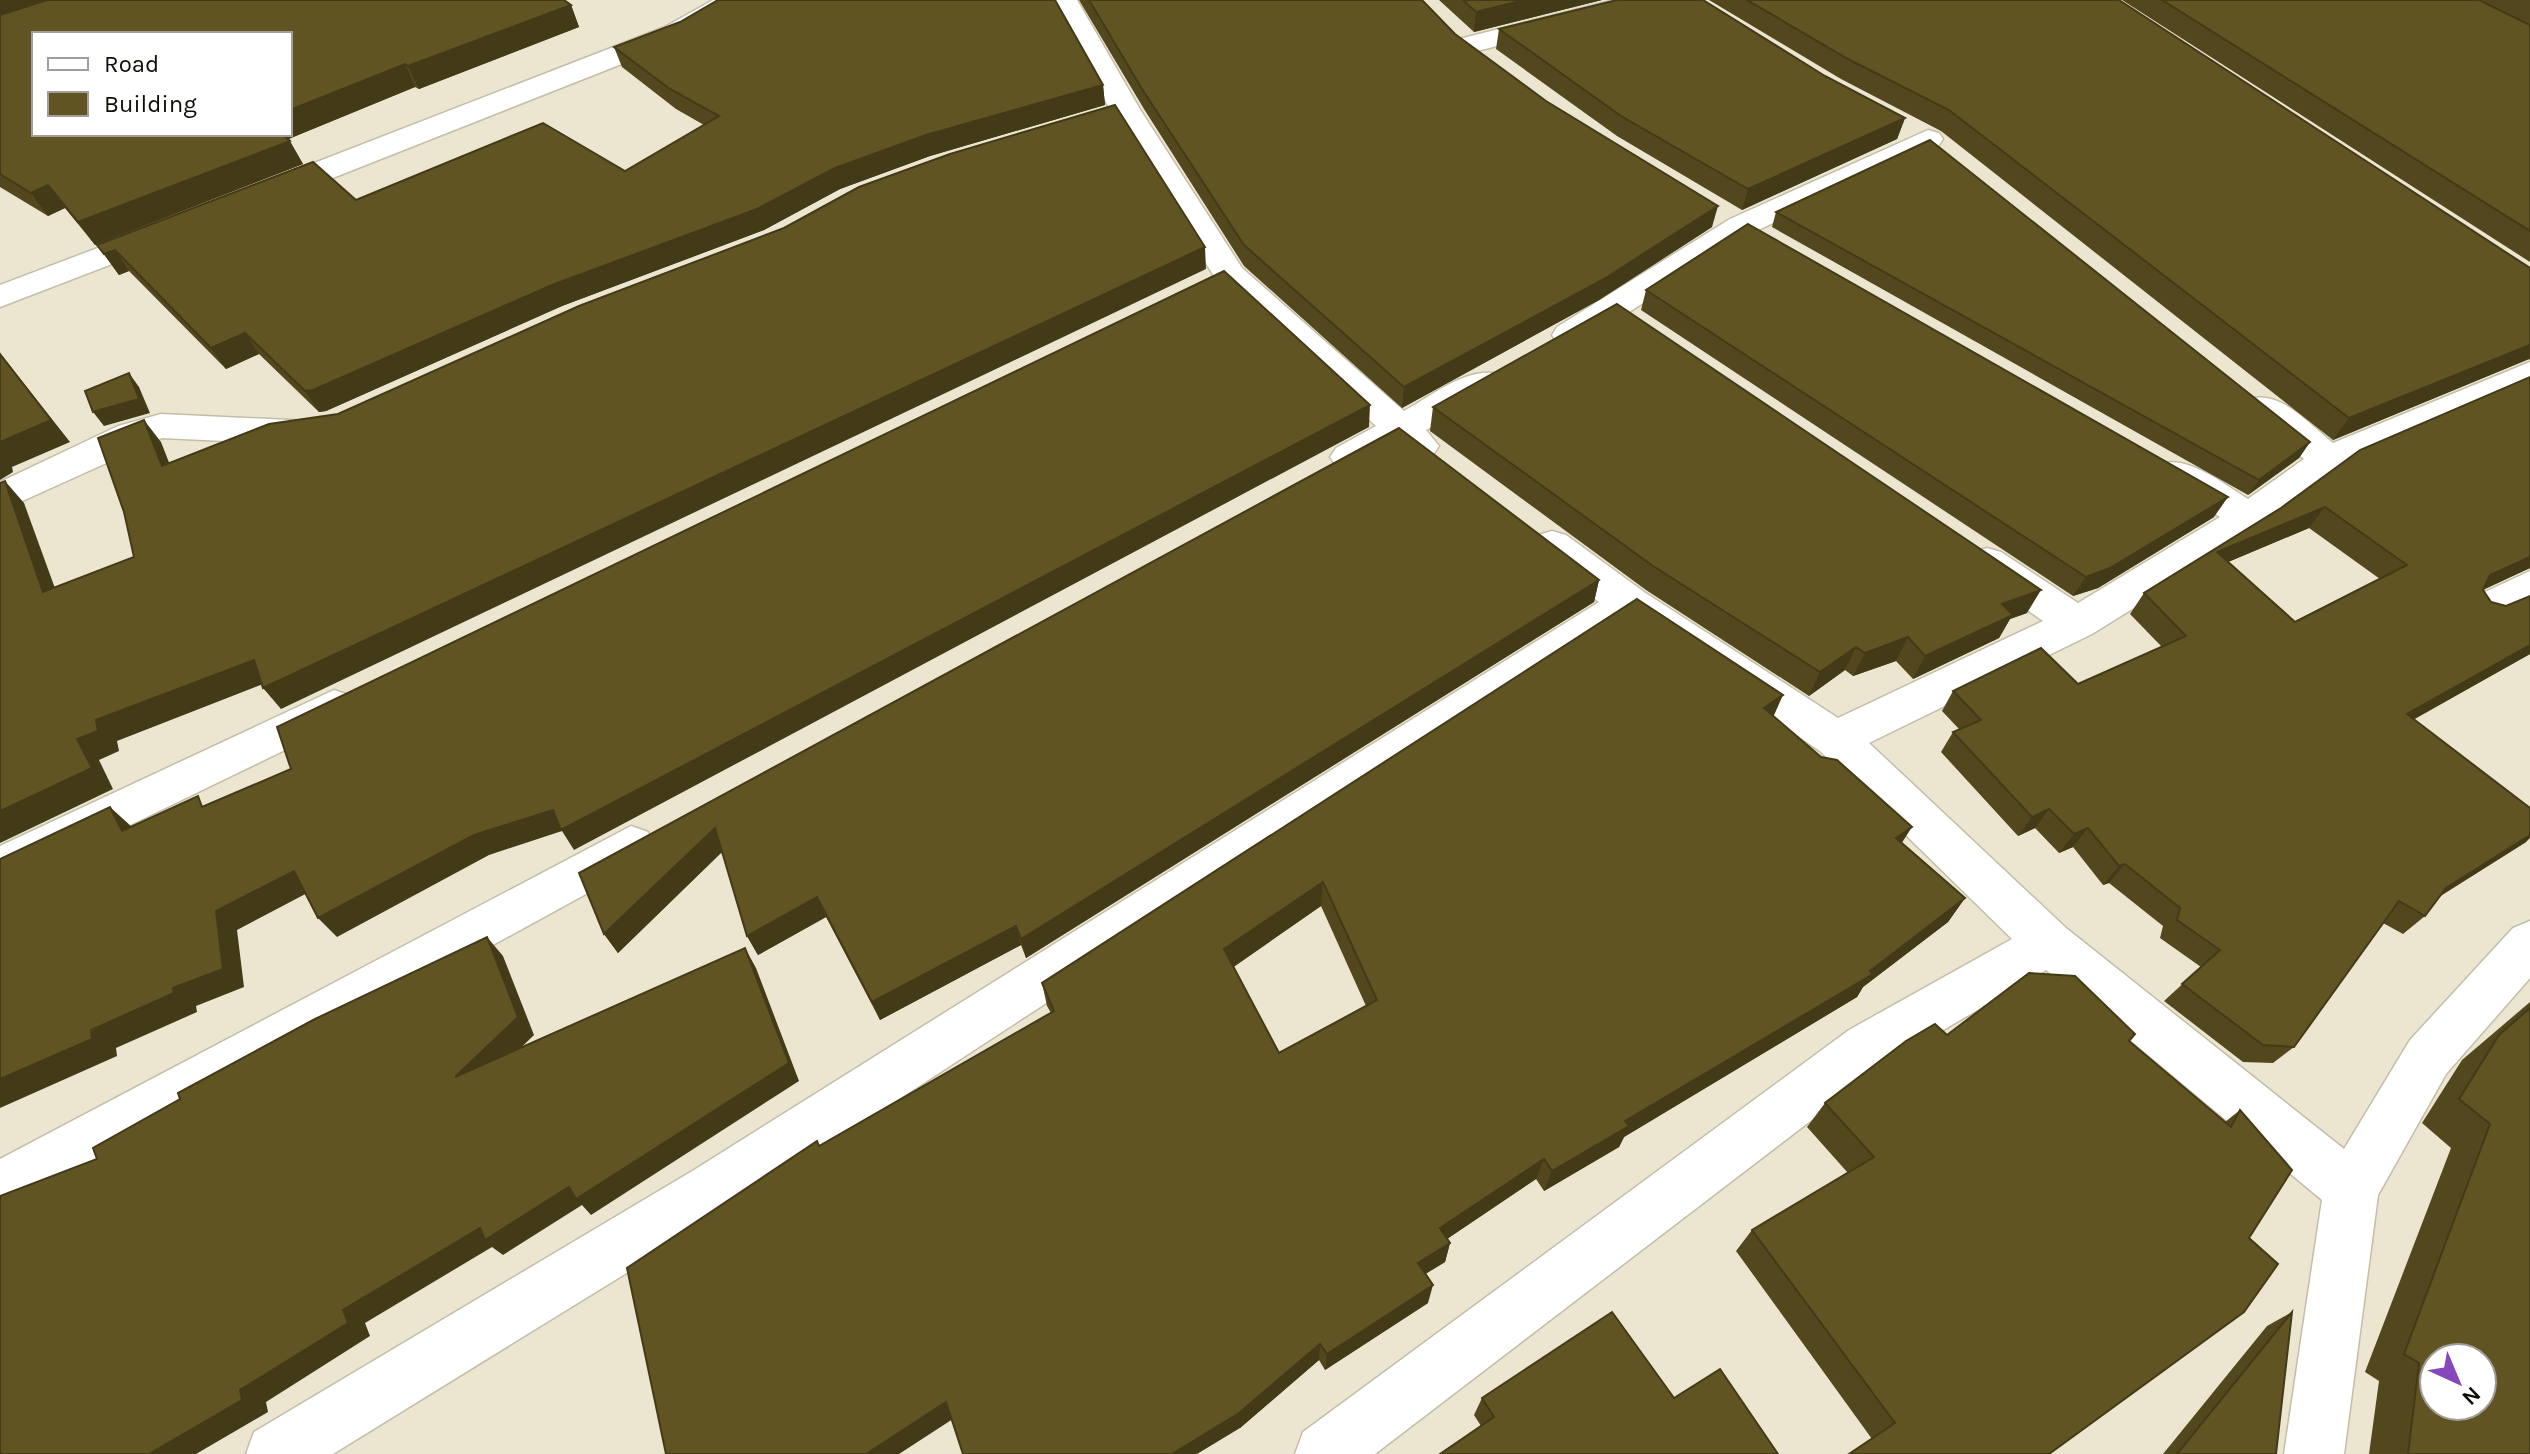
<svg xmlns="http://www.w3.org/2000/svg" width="2530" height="1454" font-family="Karla,sans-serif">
  <rect width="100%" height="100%" fill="#ece6d0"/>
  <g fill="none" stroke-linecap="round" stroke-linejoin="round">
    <g stroke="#c3bea8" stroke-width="3">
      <g id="minor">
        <polygon points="713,0 764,0 760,6 734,11 685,39 277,200 255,200 250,193 255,186 665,27"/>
        <path d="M1049,0H1077L1141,111L1242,268L1404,411C1430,397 1467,366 1498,374L1503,382L1498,390L1426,430L1439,446L1433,455C1418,459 1409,457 1397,446C1377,458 1359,473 1336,466L1330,457L1336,448L1376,426L1217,281L1111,111Z"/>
        <polygon points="1615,0 1661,0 1657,6 1465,54 1455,52 1451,46 1455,40"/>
        <polygon points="1928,130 1939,133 1943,139 1939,145 1752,233 1581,343 1569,346 1557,343 1552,335 1557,327 1730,219"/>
        <polygon points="161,224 172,227 177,234 172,241 0,307 0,285"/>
        <path d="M2530,362V387L2342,468L2264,527L2092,634L1869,743L2066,928L2344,1149L2410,1040L2513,928L2530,921V978L2446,1074L2378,1195L2344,1454H2284L2322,1200L2046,970L1885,1064L1375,1454H1295L1303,1432L1849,1030L2012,939L1820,751L1629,623L732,1208L333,1454H246L254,1432L694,1170L1599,602L1538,555L1532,545L1538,535L1552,531L1566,535L1644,592L1838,718L2043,621L1973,572L1967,562L1973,552L1987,548L2001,552L2078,603L2220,517L2160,482L2154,473L2160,464C2189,455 2223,484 2248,499L2304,459L2250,415L2245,407L2250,399C2281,390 2310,425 2333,443Z"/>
        <polygon points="161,414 310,421 323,424 329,433 323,442 310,445 162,438 0,511 0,482 118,426"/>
        <polygon points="2530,571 2530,604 2487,624 2472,620 2466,609 2472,598"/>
        <polygon points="334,690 349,695 356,707 349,719 0,888 0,846"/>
        <polygon points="631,826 648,832 654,846 648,860 0,1215 0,1159"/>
      </g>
    </g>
    <use href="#minor" fill="#fff" fill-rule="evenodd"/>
  </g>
  <g fill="#53481d" fill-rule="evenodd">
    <polygon points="0,0 571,5 579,27 419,89 415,87 288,139 303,164 95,245 65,208 48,216 0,187"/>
    <polygon points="1079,0 1422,0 1455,34 1712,227 1599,300 1402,408 1244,266 1144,109"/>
    <polygon points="1439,0 1602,0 1474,32"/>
    <polygon points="1709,0 2119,0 2530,268 2530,360 2529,359 2333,440 1941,131 1841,79"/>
    <polygon points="2122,0 2479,0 2491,6 2480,0 2530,0 2530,262"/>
    <polygon points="1499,29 1825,76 1905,118 1897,139 1742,210 1617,136 1496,49"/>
    <polygon points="614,47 1103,85 1105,105 930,156 840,189 764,230 562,306 326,411 319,412 259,354 226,369 129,271 119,275 97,245 356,200 625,171 704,125 676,109 622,67"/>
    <polygon points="1776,212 2310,442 2299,458 2248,495 1772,227"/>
    <polygon points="1646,290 2214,517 2098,588 2073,596 1641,310"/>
    <path d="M2530,377V568L2483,590L2530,654L2413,720L2526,842L2439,897L2425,916L2403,934L2383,923L2294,1047L2273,1063L2243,1062L2164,1001L2201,967L2160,938L2163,926L2109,883L2103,885L2073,847L2059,853L2035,828L2018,836L1941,752L1953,732L1959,729L1942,711L1953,691L2078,684L2162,647L2130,614L2144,593ZM2309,528L2380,579L2295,622L2228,562Z"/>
    <polygon points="1433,407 2027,613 2010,619 1999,638 1913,679 1896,661 1853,676 1845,670 1809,696 1646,590 1430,431"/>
    <polygon points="1599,580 1594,602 1026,958 1021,945 880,1020 826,917 758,955 747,936 722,852 618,953 604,934 579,873"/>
    <path d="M1774,717L1902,843L1965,898L1948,922L1863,987L1857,997L1624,1137L1619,1147L1544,1191L1536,1179L1447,1239L1450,1243L1445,1262L1425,1274L1428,1303L1325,1370L1319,1360L1240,1428L951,1420L817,1141L820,1146L1051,1013L1047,1006L1042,983ZM1321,906L1366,1006L1279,1053L1233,967Z"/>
    <polygon points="2530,1002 2530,1454 2369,1454 2379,1381 2365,1372 2451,1148 2422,1123 2462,1060"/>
    <polygon points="1947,1035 2129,1041 2225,1122 2240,1110 2292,1170 1872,1439 1736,1251 1752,1230 1848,1173 1807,1127 1825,1103"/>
    <polygon points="2292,1312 2276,1454 2163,1454 2267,1326"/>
    <polygon points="1482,1398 1674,1398 1778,1454 1481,1426 1474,1415"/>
  </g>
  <g fill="#433b18">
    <polygon points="0,0 56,0 0,19"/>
    <polygon points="1524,0 1602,0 1474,32 1476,12"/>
    <polygon points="571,5 579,27 419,89 408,66"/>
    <polygon points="405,64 415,87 279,143 274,134 290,134 290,110"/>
    <polygon points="1103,85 1105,105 930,156 840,189 764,230 562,306 326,411 319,412 305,391 552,285 835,168 926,135"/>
    <polygon points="1905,118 1897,139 1742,210 1748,189"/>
    <polygon points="290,141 303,164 95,245 78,222"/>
    <polygon points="48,185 65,208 48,216 31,193"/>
    <polygon points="1718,206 1712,227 1599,300 1402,408 1404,387"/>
    <polygon points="1205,247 1206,269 281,709 263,688"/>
    <polygon points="115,250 129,271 119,275 104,254"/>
    <polygon points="245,333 259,354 226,369 211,348"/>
    <polygon points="2530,345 2530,358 2529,359 2333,440 2349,418"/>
    <polygon points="0,353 70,442 12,467 13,472 0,480"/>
    <polygon points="129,373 139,387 150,413 104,426 93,412"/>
    <polygon points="1370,405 1369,427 574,850 562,831 489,855 337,937 318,918 474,835"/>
    <polygon points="144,420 161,442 179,488 162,466"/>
    <polygon points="2310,442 2299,458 2248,495 2259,480"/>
    <polygon points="5,481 24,503 64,613 43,592"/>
    <polygon points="2228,497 2214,517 2098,588 2073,596 2086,577"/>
    <polygon points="2325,507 2309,528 2202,573 2217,552"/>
    <polygon points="2530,557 2530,568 2471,595 2490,575"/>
    <polygon points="1599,580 1594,602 1026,958 1021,939"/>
    <polygon points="2041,590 2027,613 2010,619 1999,638 1913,679 1925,656 2002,604"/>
    <polygon points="1908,637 1896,661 1853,676 1865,653"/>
    <polygon points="2530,645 2530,654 2387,734 2407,714"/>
    <polygon points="1856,647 1845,670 1809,696 1820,672"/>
    <polygon points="254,660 271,681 117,741 119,751 99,760 113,789 0,843 0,811 96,720"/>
    <polygon points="1783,695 1771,722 1764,708"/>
    <polygon points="110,807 132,827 122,831"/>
    <polygon points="2049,809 2035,828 2018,836 2032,817"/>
    <polygon points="1912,827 1896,852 1896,838"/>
    <polygon points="715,828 726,848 618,953 604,934"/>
    <polygon points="2088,828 2073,847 2059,853 2074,834"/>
    <polygon points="2530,835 2530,838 2526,842 2424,906 2446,888"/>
    <polygon points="2125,864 2109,883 2103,885 2119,866"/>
    <polygon points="294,871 313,890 237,930 244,987 196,1006 197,1012 116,1048 117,1056 0,1108 0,1079 173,988 216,911"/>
    <polygon points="1323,882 1321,906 1225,973 1224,949"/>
    <polygon points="817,897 826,917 758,955 747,936"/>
    <polygon points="1965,898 1948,922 1863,987 1857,997 1624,1137 1619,1147 1544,1191 1552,1171 1625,1121 1870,971"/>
    <polygon points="1016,926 1021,945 880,1020 872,1002"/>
    <polygon points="487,937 503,956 534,1035 472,1095 455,1077"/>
    <polygon points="745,948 756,968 799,1081 591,1215 582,1205 503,1255 492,1247 365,1323 370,1336 266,1402 268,1412 196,1454 149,1454 240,1390 343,1310"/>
    <polygon points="1544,1159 1536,1179 1435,1247 1440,1228"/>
    <polygon points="1450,1243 1445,1262 1414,1281 1418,1263"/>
    <polygon points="1433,1285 1428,1303 1325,1370 1327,1354"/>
    <polygon points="1320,1344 1319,1360 1240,1428 1197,1454 1172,1454"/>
    <polygon points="946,1402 956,1417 899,1454 866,1454"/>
  </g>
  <g fill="#605422" stroke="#433b18" stroke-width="2" fill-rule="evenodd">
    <polygon points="47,0 564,0 571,5 408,66 405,64 290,110 290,34 34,34 34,134 282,134 290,141 78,222 48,185 31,193 0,174 0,15"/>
    <polygon points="718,0 1055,0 1103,85 926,135 835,168 757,209 552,285 313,390 305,391 245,333 211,348 115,250 104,254 97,245 313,162 356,200 543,123 625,171 719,116 670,89 614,47 680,22"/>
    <polygon points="1089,0 1422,0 1455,34 1546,101 1718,206 1604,279 1404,387 1244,245 1142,89"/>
    <polygon points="1463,0 1524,0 1476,12"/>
    <polygon points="1617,0 1703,0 1825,76 1905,118 1748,189 1621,116 1499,29"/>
    <polygon points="1747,0 2119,0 2530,268 2530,345 2349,418 1949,110 1848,59"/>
    <polygon points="2162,0 2479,0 2530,25 2530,231"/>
    <polygon points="1115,105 1205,247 263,688 254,660 96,720 98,731 77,739 92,768 0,811 0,483 5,481 43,592 134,557 124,512 98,438 144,420 162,466 269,424 338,414 579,306 784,228 859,187 950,154"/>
    <polygon points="1930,140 2310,442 2259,480 1776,212"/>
    <polygon points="1748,224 2228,497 2110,568 2086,577 1646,290"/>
    <polygon points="1224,271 1370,405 561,830 553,810 474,835 318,918 294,871 216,911 223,969 173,988 174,993 91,1030 92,1039 0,1079 0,859 110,807 122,831 198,796 202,807 291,769 277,727"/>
    <polygon points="1617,304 2041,590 2002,604 2013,615 1925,656 1908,637 1865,653 1856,647 1820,672 1653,566 1433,407"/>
    <polygon points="0,354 51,420 0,442"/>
    <polygon points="129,373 139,399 93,412 85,391"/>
    <path d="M2530,377V557L2490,575L2483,590L2491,602L2506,606L2530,596V645L2407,714L2530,808V835L2446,888L2425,916L2399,901L2294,1047L2263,1045L2182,984L2220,950L2177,920L2180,908L2125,864L2119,866L2088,828L2074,834L2049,809L2032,817L1953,732L1981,720L1953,691L2041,648L2078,684L2186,636L2144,593L2281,508L2360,450ZM2325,507L2407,565L2295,622L2217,552Z"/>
    <polygon points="1399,428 1599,580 1021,939 1016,926 872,1002 817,897 747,936 715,828 604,934 579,873"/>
    <path d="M1637,599L1783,695L1764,708L1821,757L1837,760L1912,827L1896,838L1965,898L1870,971L1873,974L1625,1121L1629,1126L1552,1171L1544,1159L1440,1228L1450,1243L1418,1263L1433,1285L1327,1354L1320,1344L1239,1413L1172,1454H963L946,1402L866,1454H666L627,1268L817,1141L819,1146L1054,1011L1042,983ZM1323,882L1377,1000L1279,1053L1224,949Z"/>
    <polygon points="487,937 518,1017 455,1077 745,948 789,1063 576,1199 569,1187 485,1240 480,1228 343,1310 348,1323 240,1390 242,1400 149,1454 0,1454 0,1196 97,1159 93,1148 180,1099 178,1093 315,1019"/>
    <polygon points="2029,973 2075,976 2135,1034 2129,1041 2231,1127 2240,1110 2292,1170 2249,1238 2278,1264 2244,1312 2049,1454 1849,1454 1895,1423 1752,1230 1874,1157 1825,1103 1906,1041 1935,1024 1947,1035"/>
    <path d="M2530,1008V1454H2408L2419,1363L2404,1354L2490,1124L2459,1099L2499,1035ZM2434,1358H2482V1406H2434Z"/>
    <polygon points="1612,1312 1674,1398 1720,1369 1778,1454 1440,1454 1494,1417 1482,1398"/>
    <polygon points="2292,1312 2276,1454 2177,1454"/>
  </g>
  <rect x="32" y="32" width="260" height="104" fill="#ffffff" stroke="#9f9e9b" stroke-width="2"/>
  <rect x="48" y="58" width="40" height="12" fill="#ffffff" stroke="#9f9e9b" stroke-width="2"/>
  <text x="104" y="72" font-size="24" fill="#0e0d06">Road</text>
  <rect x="48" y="92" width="40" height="24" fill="#605422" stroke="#9f9e9b" stroke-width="2"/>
  <text x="104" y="112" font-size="24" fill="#0e0d06">Building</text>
  <g transform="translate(2458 1382) rotate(136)"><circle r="38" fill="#ffffff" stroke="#9f9e9b" stroke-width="2"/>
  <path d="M0-6L14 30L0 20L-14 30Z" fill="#8647bc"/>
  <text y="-12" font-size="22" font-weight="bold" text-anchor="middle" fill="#0e0d06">N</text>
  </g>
</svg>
